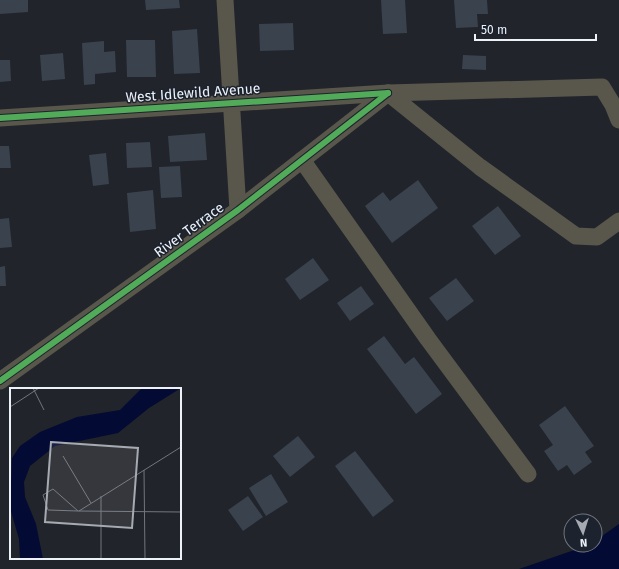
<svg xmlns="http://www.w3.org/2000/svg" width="619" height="569" font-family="'Fira Sans',sans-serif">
  <rect width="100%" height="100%" fill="#21242a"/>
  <polygon fill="#030a34" points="619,524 619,569 519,569 589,545 595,545 595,541"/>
  <g fill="#3a424d">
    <polygon points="0,0 28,0 28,12 0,14"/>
    <polygon points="145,0 179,0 180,8 146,10"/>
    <polygon points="381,0 405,0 407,33 383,34"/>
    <polygon points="454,0 487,0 488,14 477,14 478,27 456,28"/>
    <polygon points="293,23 294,50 260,51 259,24"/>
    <polygon points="197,29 200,73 174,74 172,31"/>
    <polygon points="126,40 155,40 156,77 127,77"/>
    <polygon points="104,41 104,52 115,51 116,72 95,74 95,84 84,85 82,43"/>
    <polygon points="63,53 65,79 42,81 40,55"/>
    <polygon points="463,55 486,56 486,70 462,69"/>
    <polygon points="0,60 10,60 11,81 0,82"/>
    <polygon points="205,133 207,160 170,162 168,136"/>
    <polygon points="150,142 152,167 127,168 126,143"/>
    <polygon points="0,146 9,146 11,168 0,168"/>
    <polygon points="106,153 109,184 93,186 89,155"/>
    <polygon points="180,166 182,197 161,198 159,167"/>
    <polygon points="418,180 438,208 392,243 365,206 383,192 390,201"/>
    <polygon points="153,190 156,229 130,232 127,193"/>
    <polygon points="498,206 521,236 495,255 472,226"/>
    <polygon points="9,218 12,247 0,248 0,219"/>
    <polygon points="313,258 329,280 300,300 285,279"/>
    <polygon points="5,266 6,286 0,286 0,267"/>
    <polygon points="456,278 474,301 447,321 429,298"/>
    <polygon points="361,286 374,304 350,321 337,303"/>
    <polygon points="384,336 405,364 414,357 442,394 416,414 367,349"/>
    <polygon points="565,406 594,446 585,452 592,462 574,475 567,465 558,471 544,451 553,445 539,425"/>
    <polygon points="298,436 315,457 290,477 273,456"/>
    <polygon points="355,451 394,501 373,517 335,466"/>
    <polygon points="271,474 288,502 266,516 249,488"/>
    <polygon points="248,496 263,517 243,531 228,510"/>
  </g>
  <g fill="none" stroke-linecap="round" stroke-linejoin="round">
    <g stroke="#59574b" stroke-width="17">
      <polyline points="225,0 238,210"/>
      <polyline points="388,93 480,167 576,236 597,237 619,221"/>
      <polyline points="0,118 388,93 602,87 613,105 619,120"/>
      <polyline points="302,160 428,339 528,474"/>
      <polyline points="0,381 238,210 388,93"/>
    </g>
    <g stroke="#1d232e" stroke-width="8">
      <g id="cycleway">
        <polyline points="0,118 388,93"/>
        <polyline points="0,381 238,210 388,93"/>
      </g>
    </g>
    <use href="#cycleway" stroke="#51ab58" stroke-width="6"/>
  </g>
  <g text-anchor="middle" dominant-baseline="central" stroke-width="3" stroke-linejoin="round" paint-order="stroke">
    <g font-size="14" fill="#edf2f9" stroke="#1d232e">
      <text transform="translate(193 93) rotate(-4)">West Idlewild Avenue</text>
      <text transform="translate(189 230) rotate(-36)">River Terrace</text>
    </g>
  </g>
  <g transform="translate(10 388)">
    <rect width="171" height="171" fill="#21242a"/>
    <path d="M132,0H171L139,20L108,45L45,58L20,78L14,94L15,109L26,136L33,171H10L9,151L0,120L2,70L10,58L30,44L67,29L110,22Z" fill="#030a34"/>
    <path fill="none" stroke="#73767d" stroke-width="1" d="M23,0L34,22M0,19L29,0M53,68L81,115M134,82L135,171M91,108V171M68,123L43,101L33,107L38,122L68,123L171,124M69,123L171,59"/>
    <path fill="#a6aab1" fill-opacity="0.15" stroke="#a6aab1" stroke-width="2" d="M41,54L128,60L122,140L35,134Z"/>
    <rect width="171" height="171" fill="none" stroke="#edf2f9" stroke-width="2"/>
  </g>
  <g transform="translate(583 533) rotate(176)"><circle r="19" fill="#1d232e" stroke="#70767f"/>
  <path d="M0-3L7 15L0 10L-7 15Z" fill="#a6aab1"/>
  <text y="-6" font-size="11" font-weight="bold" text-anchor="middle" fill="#edf2f9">N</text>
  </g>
  <path d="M475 34v6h121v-6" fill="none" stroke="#edf2f9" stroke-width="2"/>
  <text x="481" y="34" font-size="12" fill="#edf2f9" stroke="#1d232e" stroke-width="3" paint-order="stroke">50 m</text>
</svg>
